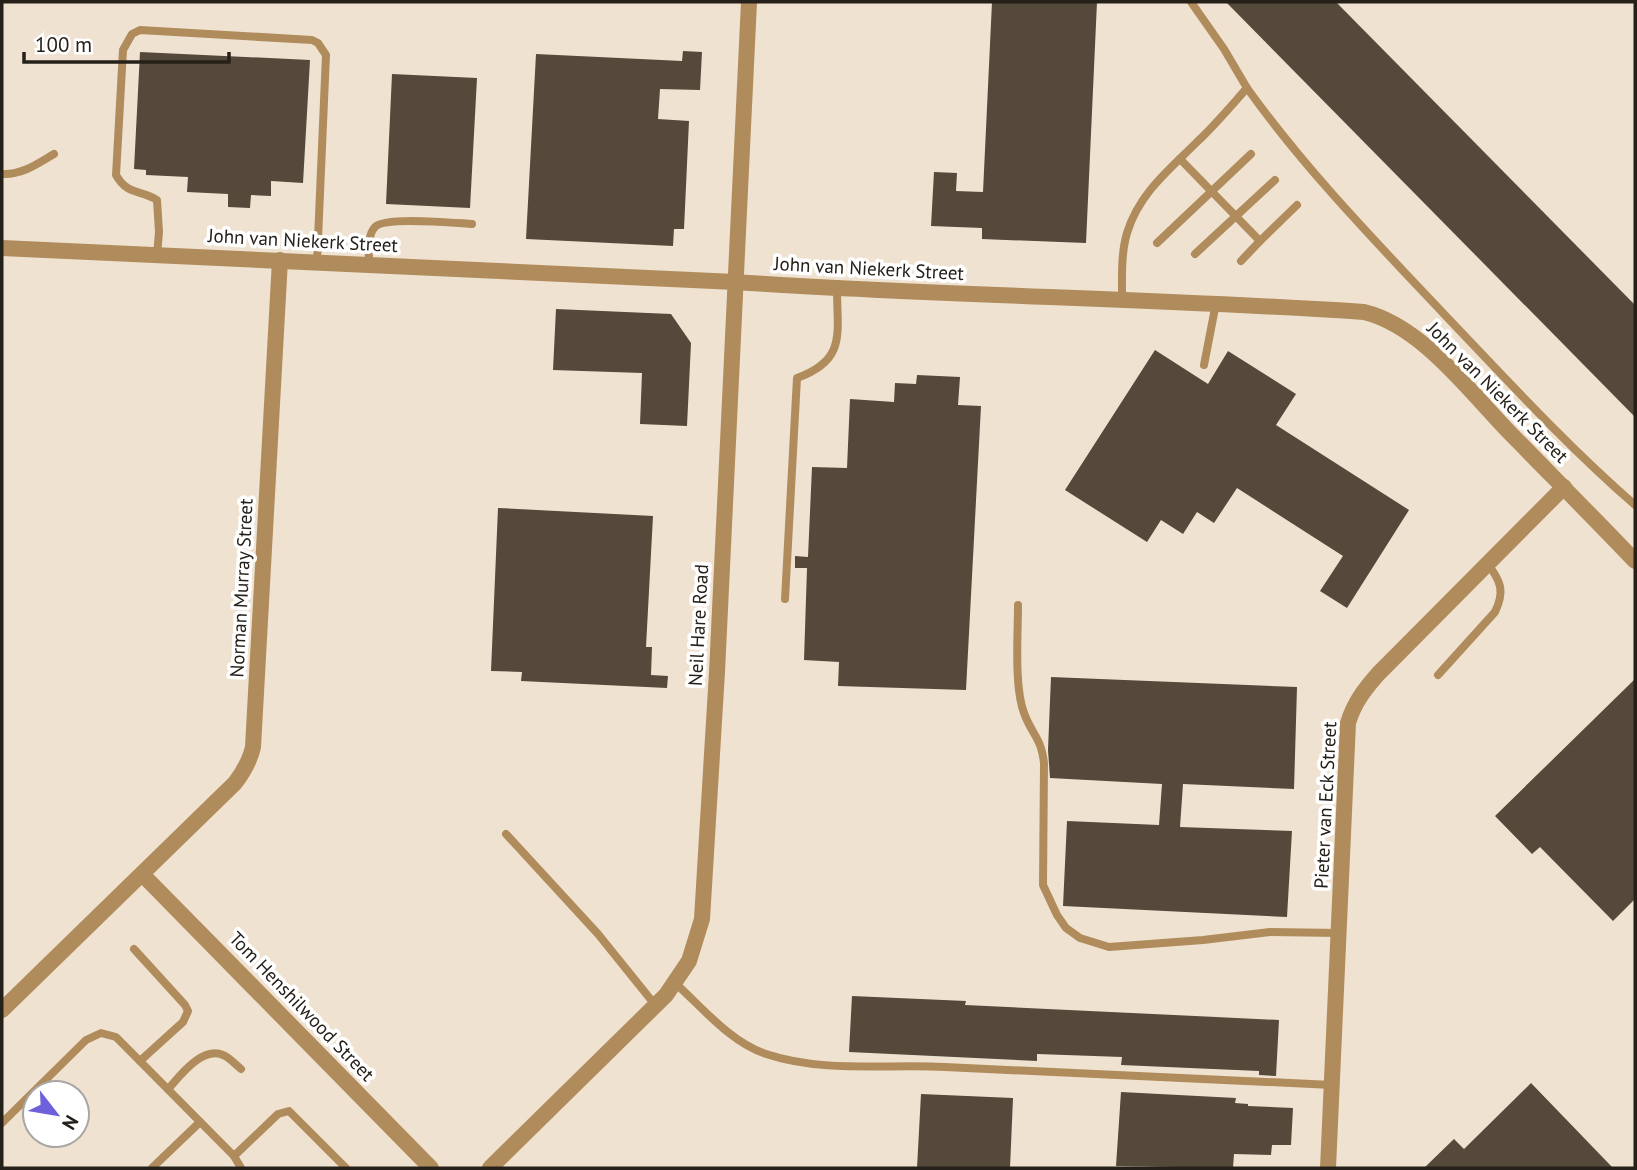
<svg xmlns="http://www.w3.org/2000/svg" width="1637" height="1170" font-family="'PT Sans',sans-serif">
  <rect width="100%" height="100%" fill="#f0e2d1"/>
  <g fill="#54493a">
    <polygon points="992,2 1097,2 1086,243 982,239 982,228 931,226 934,172 957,173 956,191 983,192"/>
    <polygon points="1226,2 1336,2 1635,305 1635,417"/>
    <polygon points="683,51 702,52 700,90 660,89 658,119 689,121 684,229 674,229 673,246 526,239 536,54 682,61"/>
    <polygon points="140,52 310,60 303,183 271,181 271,196 251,195 250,208 228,207 228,194 187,192 188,177 146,175 146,170 134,169"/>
    <polygon points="392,74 477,78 470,208 386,204"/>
    <polygon points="556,309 671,314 691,343 687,426 640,424 642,373 553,370"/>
    <polygon points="1155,350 1208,384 1228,351 1296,394 1276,425 1409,510 1347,608 1320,591 1343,556 1237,488 1214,523 1197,512 1183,534 1161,520 1147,542 1065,490"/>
    <polygon points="917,375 960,377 958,405 981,406 966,690 838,686 839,662 804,660 807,568 795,568 795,556 808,557 812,467 847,468 850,399 894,402 895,383 916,384"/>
    <polygon points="498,508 653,516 646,647 652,647 651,675 668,676 667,688 521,681 522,672 491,671"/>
    <polygon points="1051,677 1297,687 1294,789 1183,784 1180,827 1292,831 1287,917 1063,906 1067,821 1159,825 1162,784 1050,778 1048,750"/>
    <polygon points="1635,679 1635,899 1613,921 1540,847 1532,854 1495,816"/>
    <polygon points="852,996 966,1001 965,1005 1279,1020 1276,1076 1259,1075 1259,1071 1121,1065 1122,1057 1037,1054 1037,1061 849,1052"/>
    <polygon points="1531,1083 1613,1168 1424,1168 1454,1139 1464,1149"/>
    <polygon points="1121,1092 1236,1098 1235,1103 1248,1104 1248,1106 1293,1108 1291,1145 1272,1145 1271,1155 1234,1154 1233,1168 1116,1166"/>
    <polygon points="921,1094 1013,1098 1010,1168 917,1168"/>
  </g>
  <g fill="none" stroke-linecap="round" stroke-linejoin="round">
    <g stroke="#b08c5c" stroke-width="8">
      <path d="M1247,88C1305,169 1375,241 1443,313C1505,378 1567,446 1635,505"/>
      <polyline points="1180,159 1260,241 1297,205"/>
      <path d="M2,174C22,175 37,164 54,154"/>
      <polyline points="1157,243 1251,154"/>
      <polyline points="1195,254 1275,180"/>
      <path d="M157,255L159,232L157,200C140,189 128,196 116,175L123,50L132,34L140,30L312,40L318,43L326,55L317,262"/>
      <polyline points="1241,261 1260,241"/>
      <path d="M369,264C369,253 367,235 375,227C384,216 455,223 472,224"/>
      <path d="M1122,298C1122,277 1121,253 1127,233C1139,193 1170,169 1199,140C1216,124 1231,106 1247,88L1224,49L1191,2"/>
      <polyline points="1204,365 1216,303"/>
      <path d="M785,599L797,378C847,360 837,333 837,289"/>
      <path d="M1018,605C1018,635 1014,686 1024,713C1032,735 1041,737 1044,763L1043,885L1057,915L1066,928L1080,938L1109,947L1203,940L1270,932L1340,933"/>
      <path d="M1438,675L1495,612C1505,591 1501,582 1488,564"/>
      <polyline points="506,834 598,934 656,1006"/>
      <polyline points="134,949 185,1005 188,1011 183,1022 140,1061"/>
      <path d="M675,983C703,1008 730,1042 766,1054C823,1073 887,1064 945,1067C1074,1072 1203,1080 1332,1085"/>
      <path d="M168,1089C180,1076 202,1046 223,1055C229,1057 236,1065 241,1069"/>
      <polyline points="2,1123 86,1040 101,1033 116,1037 234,1156 241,1168"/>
      <polyline points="234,1156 278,1114 289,1111 346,1168"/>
      <polyline points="152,1168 200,1122"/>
    </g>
    <g stroke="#b08c5c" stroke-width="16">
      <path d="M2,248L735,282C944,296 1154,298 1364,312C1422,326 1470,392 1511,434C1552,476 1594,518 1635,561"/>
      <polyline points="142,874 431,1168"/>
      <path d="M2,1010L235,783C244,771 250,761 253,747L280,260"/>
      <polyline points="490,1168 666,995 689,961 702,919 717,672 749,2"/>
      <path d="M1328,1168L1348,723C1354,703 1364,690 1378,674L1564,487"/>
    </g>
  </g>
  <g text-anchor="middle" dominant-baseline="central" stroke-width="7" stroke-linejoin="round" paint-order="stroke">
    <g font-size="19" fill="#252019" stroke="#fff">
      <text transform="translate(303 240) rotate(3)">John van Niekerk Street</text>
      <text transform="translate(869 268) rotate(3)">John van Niekerk Street</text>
      <text transform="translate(1498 392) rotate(45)">John van Niekerk Street</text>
      <text transform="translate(241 588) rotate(-87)">Norman Murray Street</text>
      <text transform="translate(698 625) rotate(-87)">Neil Hare Road</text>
      <text transform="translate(1325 805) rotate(-87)">Pieter van Eck Street</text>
      <text transform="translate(302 1006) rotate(46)">Tom Henshilwood Street</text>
    </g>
  </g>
  <rect width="1637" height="1170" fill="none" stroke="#252019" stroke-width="7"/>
  <g transform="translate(56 1114) rotate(121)"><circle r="33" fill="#ffffff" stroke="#a8a6a3" stroke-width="2"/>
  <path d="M0-5L12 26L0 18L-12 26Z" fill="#6e61db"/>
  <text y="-10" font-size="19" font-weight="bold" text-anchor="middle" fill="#252019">N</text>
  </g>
  <path d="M24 52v10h205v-10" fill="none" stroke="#252019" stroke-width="3.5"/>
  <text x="35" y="52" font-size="21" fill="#252019" stroke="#ffffff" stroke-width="5" paint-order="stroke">100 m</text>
</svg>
